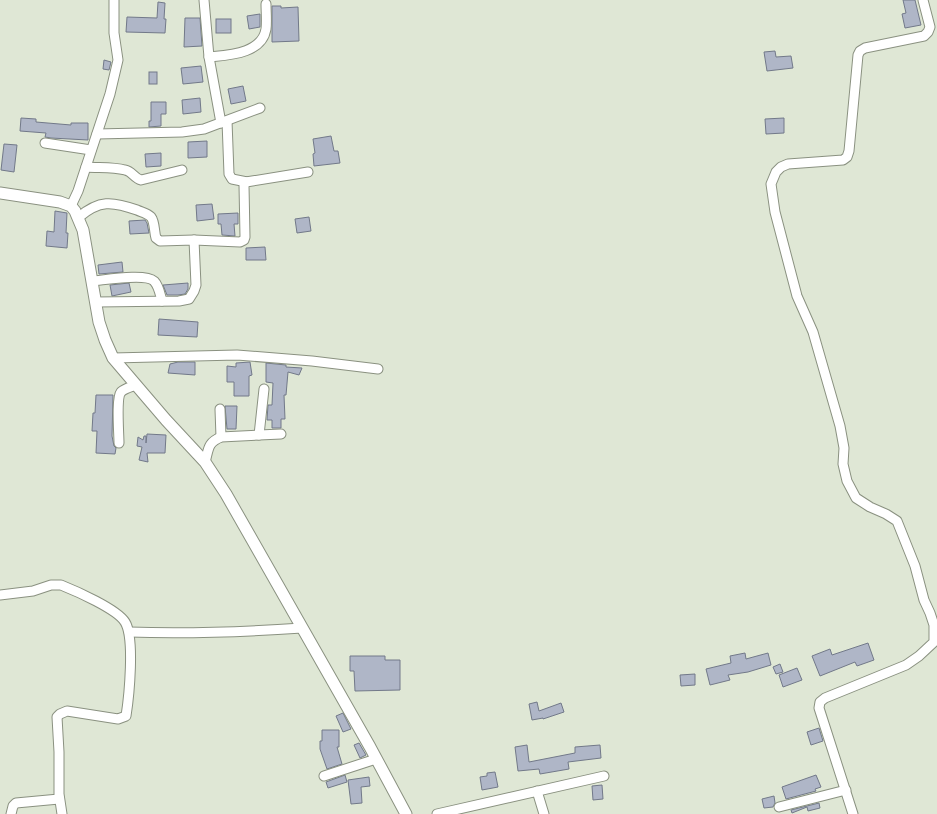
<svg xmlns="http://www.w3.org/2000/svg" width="937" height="814" font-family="'Roboto Condensed',sans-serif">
  <rect width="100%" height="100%" fill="#dfe7d5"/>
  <g fill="#afb6c7" stroke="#727989">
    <polygon points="903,0 915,0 921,25 905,28 902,14 906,13"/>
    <polygon points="158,2 165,3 164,19 166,19 165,33 126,32 127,17 157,18"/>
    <polygon points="272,6 281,6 281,8 298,7 299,41 272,42"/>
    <polygon points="260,14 260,27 249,29 247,16"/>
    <polygon points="185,18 200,18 202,46 184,47"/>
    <rect x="216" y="19" width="15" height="14"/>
    <polygon points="775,51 776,57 791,56 793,68 767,71 764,52"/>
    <polygon points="104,60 111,62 109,70 103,69"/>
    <polygon points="201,66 203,82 183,84 181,68"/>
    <rect x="149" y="72" width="8" height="12"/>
    <polygon points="243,86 246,101 231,104 228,89"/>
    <polygon points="200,98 201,112 183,114 182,100"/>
    <polygon points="151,102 166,102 166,114 161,114 161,126 149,127 149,121 151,121"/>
    <polygon points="21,118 36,119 36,122 71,125 71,123 88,123 88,140 51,138 45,137 46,133 20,131"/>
    <polygon points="784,118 784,133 766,134 765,119"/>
    <polygon points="331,136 334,151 338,151 340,163 314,166 313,154 315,153 313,139"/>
    <polygon points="207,141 207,157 188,158 188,142"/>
    <polygon points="4,144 17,145 14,172 1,170"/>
    <polygon points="161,153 161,166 146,167 145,154"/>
    <polygon points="212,204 214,219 197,221 196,205"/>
    <polygon points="55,211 67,213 66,233 68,233 67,248 46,246 47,231 54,232"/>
    <polygon points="238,213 238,224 234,224 235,236 222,235 221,224 218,224 218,214"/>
    <polygon points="309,217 311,231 297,233 295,219"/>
    <polygon points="145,220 147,223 149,233 130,234 129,221"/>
    <polygon points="265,247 266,260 246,260 246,248"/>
    <polygon points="122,262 123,272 99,274 98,265"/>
    <polygon points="129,283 131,292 112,296 110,285"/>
    <polygon points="188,283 188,289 185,294 178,295 167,295 163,285"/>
    <polygon points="159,319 198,322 197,337 158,335"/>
    <polygon points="178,362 195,362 195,375 168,373 170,364"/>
    <polygon points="250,362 252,375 249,376 249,396 234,396 234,382 227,382 227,366 236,367 236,363"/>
    <polygon points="266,363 286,365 286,367 302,368 299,375 288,372 286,395 284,395 285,419 281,419 281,428 272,428 272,420 267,420 268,405 272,405 273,383 266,382"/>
    <polygon points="96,395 113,395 112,436 114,446 116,448 115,454 96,453 97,431 92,431 93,413 95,413"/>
    <polygon points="225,406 237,406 236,429 227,429"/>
    <polygon points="147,434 166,435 165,453 147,453 148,462 139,460 142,447 137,446 138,437 143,440 144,436 146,436 146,443"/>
    <polygon points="868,643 874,660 857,666 855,662 820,676 812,656 830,649 832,655"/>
    <polygon points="745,653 746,659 768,653 771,665 748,672 728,675 730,680 710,685 706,669 731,663 730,656"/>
    <polygon points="350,656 385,656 385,660 400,660 400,690 355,691 354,671 350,671"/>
    <polygon points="780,664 783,672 776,674 773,667"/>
    <polygon points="797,668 802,680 783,687 779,675"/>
    <polygon points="695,674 695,685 681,686 680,675"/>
    <polygon points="537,702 539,711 561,703 564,712 543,719 543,718 532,720 529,704"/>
    <polygon points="343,713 351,729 343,732 336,716"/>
    <polygon points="819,728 823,741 811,745 807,732"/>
    <polygon points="322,730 339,730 339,747 337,747 342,764 327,769 320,749 320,741 322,741"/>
    <polygon points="359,743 366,755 360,758 354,745"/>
    <polygon points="527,745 529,762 575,753 575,747 600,745 601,758 568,762 569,769 540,774 539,769 518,771 515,747"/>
    <polygon points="495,772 498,787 482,790 480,777 487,776 487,773"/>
    <polygon points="345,775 347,782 328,788 326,782"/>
    <polygon points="816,775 821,787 815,789 816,791 786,799 782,787"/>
    <polygon points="369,777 370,786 361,787 362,803 351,804 348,780"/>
    <polygon points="602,785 603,799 593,800 592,786"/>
    <polygon points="774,796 775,803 773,807 764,808 762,799"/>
    <polygon points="819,803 820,808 808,811 807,807 792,813 791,810"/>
  </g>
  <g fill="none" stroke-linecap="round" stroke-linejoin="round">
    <g stroke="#8a9180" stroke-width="11">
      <g id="minor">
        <polyline points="204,0 209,57 221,123"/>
        <path d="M209,57C228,55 262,54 266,29C267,21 266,12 266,4"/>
        <polyline points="227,121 229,174 232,179 247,182"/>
        <polyline points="97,134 182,132 204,129 260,108"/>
        <polyline points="45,143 91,150"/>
        <path d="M86,167C99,168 113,167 125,170C132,171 134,178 141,180L182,170"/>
        <polyline points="71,206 78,191 110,94 118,60 114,33 114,0"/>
        <path d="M79,217C99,200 112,201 137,210C141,212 147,213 151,217C155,222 154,232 156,238L160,241L194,240L240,242L244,240L245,237L244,185L246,182L308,172"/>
        <path d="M92,281C105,280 145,273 154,281C159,286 160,294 162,301"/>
        <polyline points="96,302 179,301 189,299 194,291 196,285 194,240"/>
        <polyline points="113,358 237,355 312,361 378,369"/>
        <polyline points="220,409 221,437"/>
        <polyline points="259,435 264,389"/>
        <path d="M119,443C119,434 116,398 121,392C125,388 131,387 136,385"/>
        <path d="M205,462C209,449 207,443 221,437L281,434"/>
        <path d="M0,595L33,591L51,585H61C76,591 117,609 125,622C135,638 129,697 126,716L118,719L67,711L60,714L57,717L59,752V794L62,814"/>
        <path d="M129,632C188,634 243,632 302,628"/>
        <polyline points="324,776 376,759"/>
        <polyline points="537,791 544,814"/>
        <polyline points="779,807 846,790"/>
        <polyline points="11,814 13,806 16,803 59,799"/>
        <polyline points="437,814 604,776"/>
        <polyline points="853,814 819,708 820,702 825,698 906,665 919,656 934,642 934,625 930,613 924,600 915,566 897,521 886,514 870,507 856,498 847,481 843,464 844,448 840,426 813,332 797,296 775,212 771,184 776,172 781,167 788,164 843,160 847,157 849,151 858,55 860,51 865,48 924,36 928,32 930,27 923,0"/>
      </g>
    </g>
    <g stroke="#8a9180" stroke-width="13">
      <polyline id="tertiary" points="0,193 60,202 71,206 75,211 83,230 99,322 105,340 113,358 166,420 205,462 226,494 370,747 406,814"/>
    </g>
    <use href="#minor" stroke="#fff" stroke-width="9"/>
    <use href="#tertiary" stroke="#fff" stroke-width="11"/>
  </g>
</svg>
